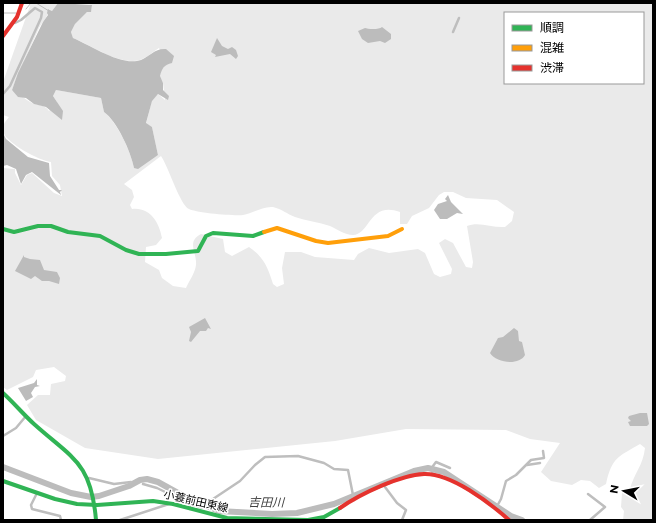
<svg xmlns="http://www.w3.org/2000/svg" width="656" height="523" font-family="Montserrat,'Noto Sans JP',sans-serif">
  <rect width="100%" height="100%" fill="#fff"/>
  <path fill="#eaeaea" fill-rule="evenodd" d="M31,3H58L52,11L49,9C48,17 43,21 39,28C30,49 20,68 12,90C19,93 29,103 35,104C41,106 45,105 49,111L57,102L53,96L56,90L101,98L104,112C117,122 131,152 134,168L158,155L152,127L146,124L152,100L158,94L165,100L163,83L159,76L162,69L166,65L159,48C153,52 146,58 140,60C120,66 91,45 73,38L71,32L75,24L87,12L91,11L92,5L86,3H653V520H623L624,511L621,507L622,493L630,489C634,473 643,466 645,448L640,444C618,457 612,457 606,484L599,488L590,481L581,480L572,485L551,481L541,472L560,443L530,439L506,430L406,429L335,441L158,459L85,448L36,420L27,405L38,395H50L51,384L65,381L66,376L54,367L36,370L33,377L7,390L3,387V168L15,169V173L21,185L27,175L32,173L54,193L62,196L60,185L52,176L51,162C38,160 8,144 3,132C1,126 6,121 9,117L3,115V82ZM505,13H643V83H505ZM161,156C169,168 180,205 189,209C197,213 234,216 243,215C253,213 263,206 273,207C282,209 287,214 295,217C306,221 319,222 330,226C337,229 345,235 353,235C370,235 369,201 400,212V224H407L412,216L429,208L439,195L444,192H453L466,198L497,200L514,212L512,221L505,227C492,228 479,221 467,226L473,262L472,268L466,267L453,243L445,239L439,243L452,269L451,274L440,277L434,274L425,253L418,249L389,253L369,248L358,254L354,260L315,257L301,252H285L282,268L284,284L277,287L273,284C268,268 264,257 249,247L232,256L225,252L223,239L201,234C186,242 197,252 196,265C195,273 189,281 186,288L173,286L162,278L159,270L145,262L146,247L156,245L162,238C159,222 150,207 132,209L130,205L134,197L132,190L124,184Z"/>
  <g fill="#bcbcbc">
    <path d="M58,3L92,5L91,12H87L75,24L71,32L73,38C90,45 122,67 141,60C150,56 155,48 166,49L174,56L172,63C164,65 162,68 160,76L163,83V90L169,96L168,100L158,94L152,101L146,123L152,127L158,155L138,169L134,168C131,152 117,121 104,112L101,98L56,90L53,96L63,111L62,120L46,107L34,104L26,98L18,97L12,90L18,73L43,22L48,15L47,13L48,9L52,11Z"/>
    <path d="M382,27L391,34V39L385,43L380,41L368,43L362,39L358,31L365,28C367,29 379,30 382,27Z"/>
    <polygon points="217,38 222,46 228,49 232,47 236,50 238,56 236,59 230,54 215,57 216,55 211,52"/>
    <polygon points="3,133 6,139 28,157 49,163 50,176 59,190 62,190 60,192 61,195 32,172 26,175 21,184 16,169 7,165 3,166"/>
    <polygon points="448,195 451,202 463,214 457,213 447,219 440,219 434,210 438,204 447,201 445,199"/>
    <polygon points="24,255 24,257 30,259 40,260 44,270 57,272 60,278 59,284 49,281 42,281 35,276 31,279 15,271"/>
    <polygon points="205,318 211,329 208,328 206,331 200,331 191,342 189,341 191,332 189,327"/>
    <path d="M514,328L518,331L519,341L522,342L525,355C519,366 496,363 490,353L498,338L503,337Z"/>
    <polygon points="37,379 37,385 40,386 35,387 31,393 33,397 26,401 18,388 34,383"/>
    <polygon points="640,413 647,413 649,424 647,426 630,426 628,422 631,421 628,418 629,416"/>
  </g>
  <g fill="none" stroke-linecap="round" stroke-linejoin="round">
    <g stroke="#bcbcbc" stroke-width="1">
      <polyline points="36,3 49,11"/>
      <polyline points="26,9 31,3"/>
      <polyline points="3,13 16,13"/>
      <polyline points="3,30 3,31"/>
    </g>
    <polyline stroke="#bcbcbc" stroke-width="6" points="3,467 71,493 91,497 99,496 129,486 140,480 147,479 158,482 187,498 219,511 272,514 297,513 334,504 414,471 428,468 444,472 511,516 522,520"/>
    <g stroke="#bebebe" stroke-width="2.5">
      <polyline points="453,32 459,18"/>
      <polyline points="3,94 10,86 41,18 42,12 35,8 21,20 15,23"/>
      <polyline points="3,436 16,428 26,416"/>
      <polyline points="527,465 540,463"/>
      <polyline points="432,475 433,466 436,462 450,468"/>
      <polyline points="89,478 114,484 131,482"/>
      <polyline points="143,484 157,488 192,505 190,509"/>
      <polyline points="385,487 397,503 406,510 402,520"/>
      <polyline points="37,493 31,505 32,509 60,516 61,520"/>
      <polyline points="588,494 605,507 590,520"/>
      <polyline points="192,505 204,508 207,503 240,481 255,465 265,457 298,456 324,463 334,469 348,470 354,500"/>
      <polyline points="496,508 501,499 506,481 516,475 531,460 544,458 543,451"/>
      <polyline points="120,520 169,504"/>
    </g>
    <g stroke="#30b455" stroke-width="4">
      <polyline points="3,229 14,232 38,226 51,226 68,232 100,236 126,250 139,254 166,254 198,251 206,236 213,233 253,236 264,232"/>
      <path d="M3,393C14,403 23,414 34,424C73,459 91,462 96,520"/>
      <polyline points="3,481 55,499 77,504 97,505 153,501 173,504 227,518 308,520 324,517 340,508"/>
    </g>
    <polyline stroke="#ff9f0a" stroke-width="4" points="264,232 277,228 316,241 328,243 388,236 402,229"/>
    <g stroke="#e5322d" stroke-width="4">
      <polyline points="3,36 17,17 22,3"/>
      <path d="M340,508C360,494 400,475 424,474C451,473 490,503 509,520"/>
    </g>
  </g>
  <g text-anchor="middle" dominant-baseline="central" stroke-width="3" stroke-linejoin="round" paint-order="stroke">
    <g font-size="11" fill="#000" stroke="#fff">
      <text transform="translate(196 501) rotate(13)">小蓑前田東線</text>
    </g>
    <g font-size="12" font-style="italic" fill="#404040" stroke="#fff">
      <text transform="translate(266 502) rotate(1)">吉田川</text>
    </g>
  </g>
  <rect width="656" height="523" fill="none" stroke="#000000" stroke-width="8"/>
  <rect x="504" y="12" width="140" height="72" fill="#ffffff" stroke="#999999"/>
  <rect x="512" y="25" width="20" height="6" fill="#30b455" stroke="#999999"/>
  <text x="540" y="32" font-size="12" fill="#000000">順調</text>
  <rect x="512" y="45" width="20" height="6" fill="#ff9f0a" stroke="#999999"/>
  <text x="540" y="52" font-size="12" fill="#000000">混雑</text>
  <rect x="512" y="65" width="20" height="6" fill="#e5322d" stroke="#999999"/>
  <text x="540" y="72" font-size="12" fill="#000000">渋滞</text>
  <g transform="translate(624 491) rotate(280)" stroke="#ffffff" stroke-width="3" paint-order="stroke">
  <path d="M0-3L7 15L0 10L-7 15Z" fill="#000000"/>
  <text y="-6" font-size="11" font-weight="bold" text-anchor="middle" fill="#000000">N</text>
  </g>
</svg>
